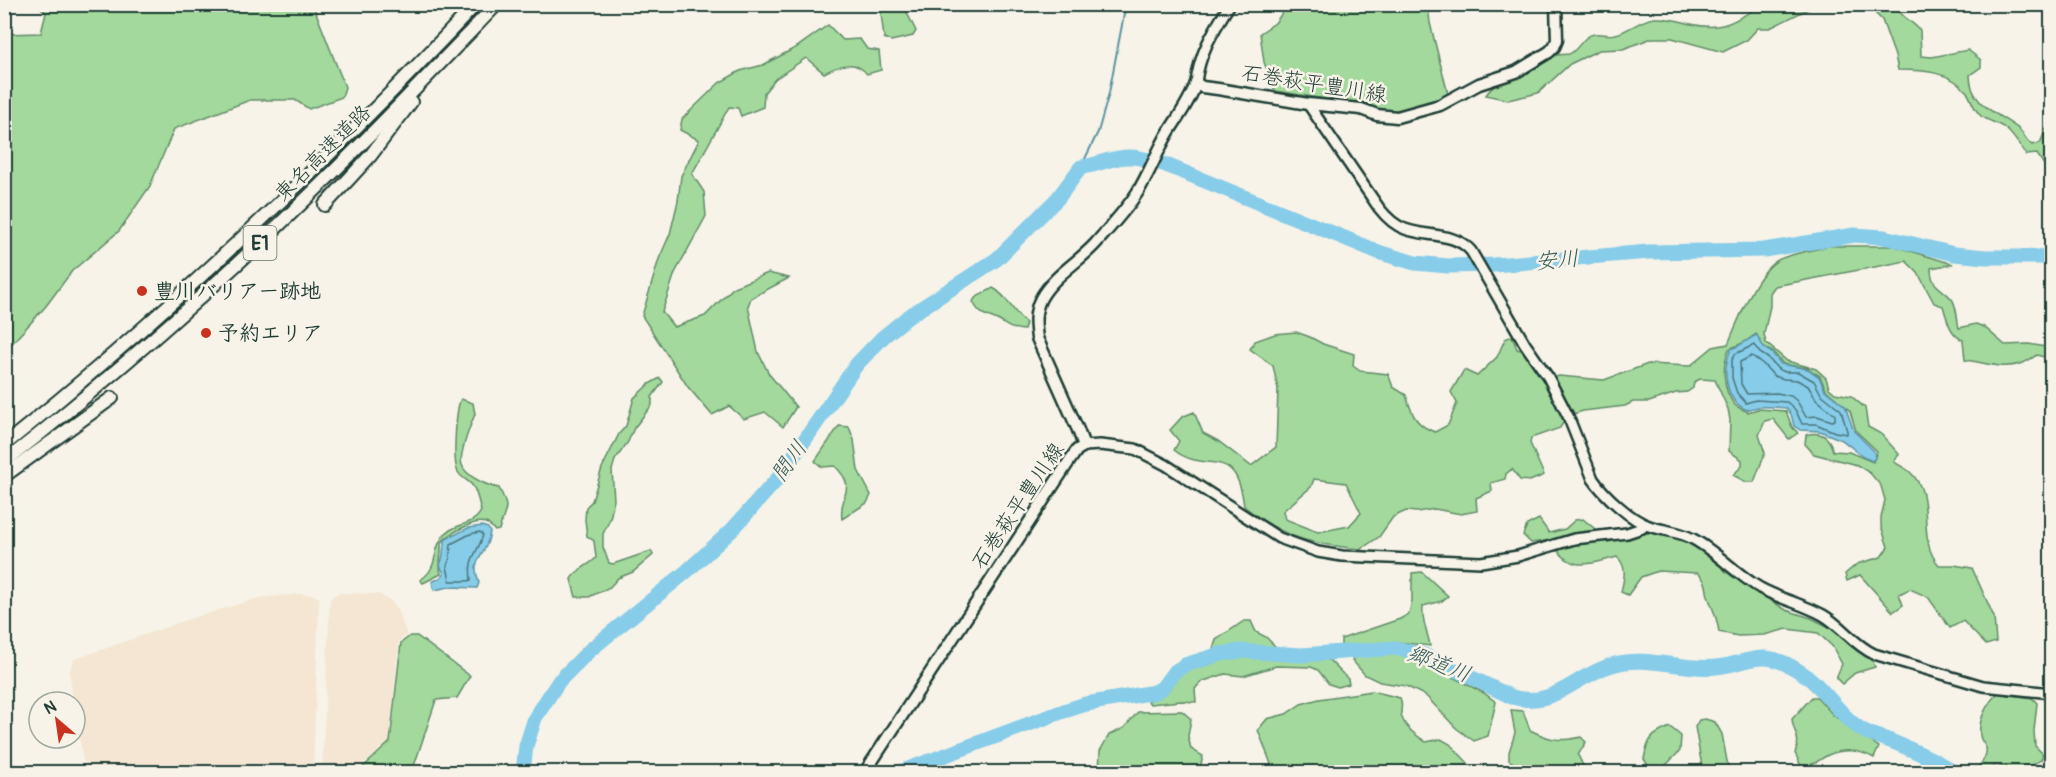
<svg xmlns="http://www.w3.org/2000/svg" width="2056" height="777" font-family="Pangolin,'Klee One',sans-serif">
  <rect width="100%" height="100%" fill="#f7f3e8"/>
  <filter id="ink" filterUnits="userSpaceOnUse"><feTurbulence type="fractalNoise" baseFrequency=".0167" numOctaves="2"/><feDisplacementMap in="SourceGraphic" scale="12" xChannelSelector="R" yChannelSelector="G"/><feConvolveMatrix kernelMatrix="1 2 1 2 8 2 1 2 1" color-interpolation-filters="sRGB"/></filter>
  <g filter="url(#ink)">
    <g fill="#f4e6d2">
      <polygon points="338,593 378,594 390,600 397,609 407,635 399,641 389,741 355,772 322,772 330,599"/>
      <polygon points="299,594 314,595 319,598 313,772 89,772 88,767 83,760 69,671 75,659 192,618 259,598"/>
    </g>
    <g fill="#a3d99c" stroke="#618b68" stroke-width="1.5" fill-rule="evenodd">
      <polygon points="38,5 313,5 345,87 342,97 309,109 295,100 250,100 174,129 150,186 119,231 72,271 46,306 7,349 5,354 5,34 41,33 46,13"/>
      <polygon points="880,5 903,5 916,31 913,36 891,41 884,38"/>
      <polygon points="1288,5 1428,5 1430,23 1448,94 1432,105 1394,113 1380,113 1361,105 1275,91 1264,62 1260,33 1275,23"/>
      <path d="M1762,5H1816L1770,28H1758L1747,40L1723,52L1672,38H1652L1623,49L1599,50L1570,64L1538,93L1508,100L1486,95C1498,76 1519,82 1533,70C1539,65 1543,60 1551,57C1557,54 1563,55 1569,54C1579,50 1582,36 1594,34C1601,33 1609,36 1616,34C1630,30 1640,20 1654,18C1667,17 1679,21 1691,24C1724,32 1735,20 1762,5Z"/>
      <path d="M1867,5H1894C1902,18 1910,20 1920,30L1921,56L1932,57L1968,50L1981,60V67L1970,75C1970,105 1996,112 2016,127C2023,131 2025,140 2032,145L2040,143L2046,129L2051,125V172L2046,168L2037,154L2026,155C2020,146 2014,136 2006,129C1998,123 1988,121 1981,116C1973,109 1972,100 1967,92C1950,71 1923,70 1898,70L1895,56L1882,20Z"/>
      <path d="M828,25L843,40L860,39L867,49L879,51L881,70L867,74C855,59 840,65 824,73L806,58L775,79L764,93L763,107L741,116L738,108L729,107L692,174L704,192L706,216L675,273L662,312L674,327L705,316L734,287L768,273L789,278L751,298L748,306L758,352L769,374L796,407L783,427L765,412L744,419L729,406L712,415L688,387L642,316L659,259L670,234L678,201L681,176L699,140L680,130L682,119L719,83L740,71L763,65L797,47Z"/>
      <path d="M1828,246H1894L1953,264L1931,268C1931,288 1942,287 1952,299C1957,306 1957,320 1959,328L1976,324L1984,327L2005,345L2029,344L2051,348V359L2037,355C2032,358 2025,363 2020,364C2001,370 1983,362 1965,360L1963,340C1950,335 1947,319 1943,306L1934,303L1918,273L1906,261L1775,286L1770,293V306L1764,334L1766,343L1787,361L1816,369L1826,378L1829,388L1835,393L1851,396L1865,408L1868,427L1881,434L1899,454L1894,462C1899,465 1905,468 1910,472C1937,496 1915,539 1939,565H1954L1972,568L1994,617L1996,642L1986,645L1963,621L1950,628L1928,597L1910,589L1899,594L1903,605L1893,612L1860,575L1847,581L1845,574L1857,564L1881,557L1888,547L1881,526V517L1885,500L1881,486L1870,473L1857,465L1814,454L1805,444L1806,435C1820,431 1829,435 1833,451L1849,452L1873,462L1877,451L1856,431L1850,411L1826,390L1820,376L1807,368L1783,364L1773,352L1764,348L1756,334L1745,342L1729,349C1722,365 1722,390 1735,405C1738,408 1744,410 1748,412L1758,409L1786,411L1792,427L1798,433L1789,439L1773,419L1765,421L1759,435L1765,453L1754,482H1746L1733,475L1742,466V460L1729,451L1730,420L1728,409L1715,380L1700,379L1694,382L1693,388L1687,392L1676,393L1649,402H1633L1625,406L1583,411L1567,416L1560,428L1531,438L1530,443L1544,475L1530,481L1520,480L1512,469L1506,474L1505,479L1491,483L1492,491L1476,498L1477,511L1461,514L1435,509L1417,512L1406,511L1393,517L1379,537L1361,549C1311,544 1284,539 1244,506C1236,441 1206,476 1174,450L1179,441L1170,430L1182,417L1194,412L1203,433L1218,441L1251,466L1276,447L1278,389L1273,366L1250,349L1255,341L1275,334L1296,332L1310,337L1323,344L1354,354L1353,366L1360,371L1388,374L1393,387L1406,395C1412,414 1415,425 1435,432L1448,425L1457,403L1451,392L1464,370L1477,376L1497,357L1505,339L1512,336L1517,349L1525,351L1545,380L1559,376L1604,380L1648,364L1690,366L1713,347L1728,344C1738,321 1756,272 1778,260C1789,254 1815,250 1828,246ZM1314,479L1346,483L1361,513L1349,526L1318,532L1285,519L1283,511L1311,487Z"/>
      <path d="M993,288C1006,294 1013,313 1026,323L1024,330C1010,328 1012,329 1001,322C988,314 982,319 973,302L975,298Z"/>
      <path d="M660,378L663,382L652,397V405L634,428L628,442L615,460L612,470L614,500L610,519L603,534V547L609,563L613,564L651,551L653,555L633,572L618,578L610,587L589,597H576L571,579C576,570 588,566 596,558L594,541L587,536L585,520L586,507L592,501L602,468L619,434L626,426L634,398L649,384Z"/>
      <path d="M461,399L473,403L475,414C471,424 458,455 462,465C466,477 488,486 499,488C511,511 505,508 499,530L495,531C493,529 491,526 488,524C476,517 449,534 441,543C442,555 438,563 441,574L423,583L420,580C440,568 431,549 445,534C455,523 474,526 481,511C479,503 477,491 472,485C468,480 461,478 458,472C452,462 456,407 461,399Z"/>
      <path d="M839,426L849,427L854,440L858,470L871,495L867,503L842,519C838,494 859,490 835,466L822,467L815,461Z"/>
      <path d="M1539,519L1549,533L1565,529L1575,520L1583,519L1595,529L1599,541L1609,542L1634,534L1654,533L1674,536L1692,543L1708,555L1730,575L1786,610L1811,618L1835,630L1852,647L1872,659L1875,667L1855,673L1842,684L1836,678L1842,664L1832,646L1818,633L1787,629L1764,635L1738,636L1719,632C1717,618 1714,612 1709,599C1704,585 1710,586 1698,573L1658,571L1641,577L1628,595L1621,592C1624,578 1628,567 1617,557C1585,565 1569,573 1551,540L1531,543L1523,535L1527,525Z"/>
      <path d="M1422,572L1448,596L1442,601L1423,606C1421,621 1428,632 1430,646L1398,642L1341,646V639L1400,619L1409,614L1412,600V573Z"/>
      <polygon points="1244,621 1251,621 1256,632 1266,637 1276,647 1277,657 1314,657 1329,660 1348,679 1349,684 1338,687 1329,684 1318,670 1311,667 1276,666 1243,676 1225,674 1201,682 1195,689 1196,702 1181,701 1150,704 1148,701 1160,695 1168,689 1176,678 1191,667 1210,659 1216,640"/>
      <polygon points="410,636 417,636 470,676 457,698 436,700 413,769 413,772 358,772 390,742 401,643"/>
      <polygon points="1385,653 1407,654 1484,693 1496,702 1488,736 1474,741 1456,728 1426,696 1406,686 1380,682 1365,675 1352,660 1355,657"/>
      <path d="M1372,691L1400,698C1403,704 1401,706 1401,713C1402,726 1416,735 1426,742L1441,739L1450,744L1468,763L1469,772H1270L1271,764L1258,730L1267,719L1286,714L1301,704L1319,699Z"/>
      <path d="M1998,693L2032,698L2037,703L2034,731L2035,746L2043,754L2041,760C2032,766 2018,770 2007,768C2001,767 1999,764 1993,766L1991,772H1974C1979,767 1988,756 1986,748C1984,743 1980,740 1980,735C1978,720 1987,703 1998,693Z"/>
      <path d="M1812,697H1817L1834,716L1879,747L1874,758C1859,750 1845,748 1828,755C1819,760 1813,766 1802,768L1795,753C1802,736 1793,734 1792,719Z"/>
      <path d="M1511,710L1523,711L1530,730C1550,740 1559,742 1581,737L1586,742L1578,755L1586,772H1527L1509,760V752L1515,733Z"/>
      <polygon points="1182,711 1191,719 1188,736 1191,749 1203,756 1199,772 1099,772 1100,751 1109,735 1124,728 1138,712"/>
      <polygon points="1705,719 1715,722 1722,734 1729,772 1703,772 1695,727 1699,720"/>
      <path d="M1670,727L1681,736L1680,751L1664,767H1649L1644,759C1648,738 1651,735 1670,727Z"/>
    </g>
    <g fill="#87cce9" stroke="#5d93a1" stroke-width="1.5">
      <path d="M1757,335L1764,348L1772,353L1781,364L1808,369L1819,377L1825,390L1845,406L1854,431L1874,451L1875,458L1872,461L1864,457L1842,440L1820,431L1800,430L1794,426L1791,414L1786,408C1774,407 1758,405 1747,410C1724,401 1722,368 1731,349C1741,346 1747,339 1757,335Z"/>
      <path d="M482,526L488,528L490,532C489,537 488,542 486,546C478,565 472,560 479,583L477,588L449,587L434,590L432,582L440,578L444,574L440,565C445,555 442,545 446,539L468,528Z"/>
    </g>
    <g fill="none" stroke-linecap="round" stroke-linejoin="round">
      <g stroke="#49767c" stroke-width="1.5">
        <polygon points="1754,345 1760,353 1768,358 1778,369 1785,372 1798,372 1814,381 1821,394 1841,410 1847,431 1847,434 1835,432 1816,424 1802,424 1796,411 1787,402 1756,400 1746,403 1737,393 1732,378 1732,360 1735,354"/>
        <polygon points="1752,356 1763,364 1774,376 1784,379 1797,380 1808,386 1816,399 1835,415 1835,420 1832,421 1817,416 1806,417 1797,401 1791,396 1777,393 1747,394 1741,384 1740,362"/>
        <path d="M480,532L483,535C477,557 468,554 471,580L468,581H450L447,566L450,558L451,544L470,534Z"/>
      </g>
      <polyline stroke="#5d93a1" stroke-width="2" points="1081,167 1098,132 1109,93 1126,4"/>
      <g stroke="#87cce9" stroke-width="15">
        <path d="M523,772L526,746L535,718L559,681L590,650L686,572L732,530L780,476L857,364L883,337L909,316L997,259L1058,198L1081,167C1094,166 1105,160 1119,158C1135,155 1150,160 1166,165L1381,253L1415,263L1448,266L1494,265L1649,252L1764,250L1854,235L1884,237L1954,254L1986,257H2052"/>
        <path d="M900,772L1064,711L1086,704L1155,692L1162,688L1174,672L1185,665L1221,654L1241,651L1302,655L1396,648L1424,655L1512,697C1554,709 1574,676 1612,665C1646,654 1682,671 1716,667C1733,666 1749,657 1766,658C1778,659 1788,664 1799,671C1825,686 1840,719 1866,732C1873,736 1881,737 1888,740C1910,749 1933,758 1953,772"/>
      </g>
      <g stroke="#1f3d34" stroke-width="14">
        <g id="minor">
          <path d="M1196,83C1199,53 1214,30 1230,4"/>
          <path d="M1308,104L1379,208C1386,217 1394,225 1405,229C1426,237 1455,232 1471,251L1525,344L1548,377L1568,416L1593,479C1604,495 1631,520 1649,526C1664,531 1679,531 1693,539C1717,552 1736,574 1760,588C1780,599 1803,604 1823,615C1842,626 1854,645 1874,654L1983,686L2052,693"/>
          <polyline points="1084,446 1100,445 1135,449 1166,465 1279,538 1318,552 1342,556 1481,562 1518,556 1574,539 1627,533 1642,528 1645,525"/>
        </g>
      </g>
      <g stroke="#1f3d34" stroke-width="15">
        <path id="major" d="M865,772L1068,463L1077,450L1084,446L1078,430L1037,338C1035,324 1034,311 1041,298C1054,275 1079,262 1096,243C1110,227 1126,210 1137,193C1149,174 1156,154 1167,135C1177,118 1190,102 1196,83L1202,87L1218,89L1308,104L1361,109L1377,115L1397,117L1440,105L1479,84L1516,72L1549,52L1554,47L1557,40L1556,4"/>
      </g>
      <g stroke="#1f3d34" stroke-width="16">
        <g id="highway">
          <polyline points="325,205 371,155 411,102"/>
          <path d="M4,445C173,310 328,161 476,4"/>
          <path d="M4,462C94,392 180,317 263,240C344,164 420,84 497,4"/>
          <polyline points="4,476 112,398"/>
        </g>
      </g>
      <use href="#minor" stroke="#f7f3e8" stroke-width="9"/>
      <use href="#major" stroke="#f7f3e8" stroke-width="10"/>
      <use href="#highway" stroke="#f7f3e8" stroke-width="12"/>
    </g>
  </g>
  <g fill="#c8321e" stroke="#f7f3e8" stroke-width="2">
    <circle cx="142" cy="291" r="6"/>
    <circle cx="206" cy="333" r="6"/>
  </g>
  <g text-anchor="middle" dominant-baseline="central" stroke-width="5" stroke-linejoin="round" paint-order="stroke">
    <rect fill="#f7f3e8" stroke="#60746a" stroke-width="1.5" x="243.5" y="226" width="33" height="34" rx="4.5"/>
    <g font-size="20" font-weight="bold" fill="#1f3d34">
      <text x="260" y="243">E1</text>
    </g>
    <g font-size="21" fill="#1f3d34" stroke="#f7f3e8">
      <text transform="translate(1314 84) rotate(9)">石巻萩平豊川線</text>
      <text transform="translate(323 153) rotate(-45)">東名高速道路</text>
      <text transform="translate(1018 506) rotate(-56)">石巻萩平豊川線</text>
    </g>
    <g font-size="21" font-weight="bold" fill="#1f3d34" stroke="#f7f3e8" text-anchor="start">
      <text x="154" y="291">豊川バリアー跡地</text>
      <text x="218" y="333">予約エリア</text>
    </g>
    <g font-size="22" font-style="italic" fill="#345a58" stroke="#f7f3e8">
      <text transform="translate(1557 260) rotate(-5)">安川</text>
      <text transform="translate(789 461) rotate(-54)">間川</text>
      <text transform="translate(1439 664) rotate(21)">郷道川</text>
    </g>
  </g>
  <rect width="2056" height="777" fill="none" stroke="#f7f3e8" stroke-width="24"/>
  <rect x="12" y="12" width="2032" height="753" fill="none" stroke="#1f3d34" stroke-width="2" filter="url(#ink)"/>
  <g transform="translate(57 720) rotate(331)"><circle r="28" fill="#f7f3e8" stroke="#a1aaa0" stroke-width="1.5"/>
  <path d="M0-4.5L10 22L0 15L-10 22Z" fill="#c8321e"/>
  <text y="-9" font-size="16" font-weight="bold" text-anchor="middle" fill="#1f3d34">N</text>
  </g>
</svg>
